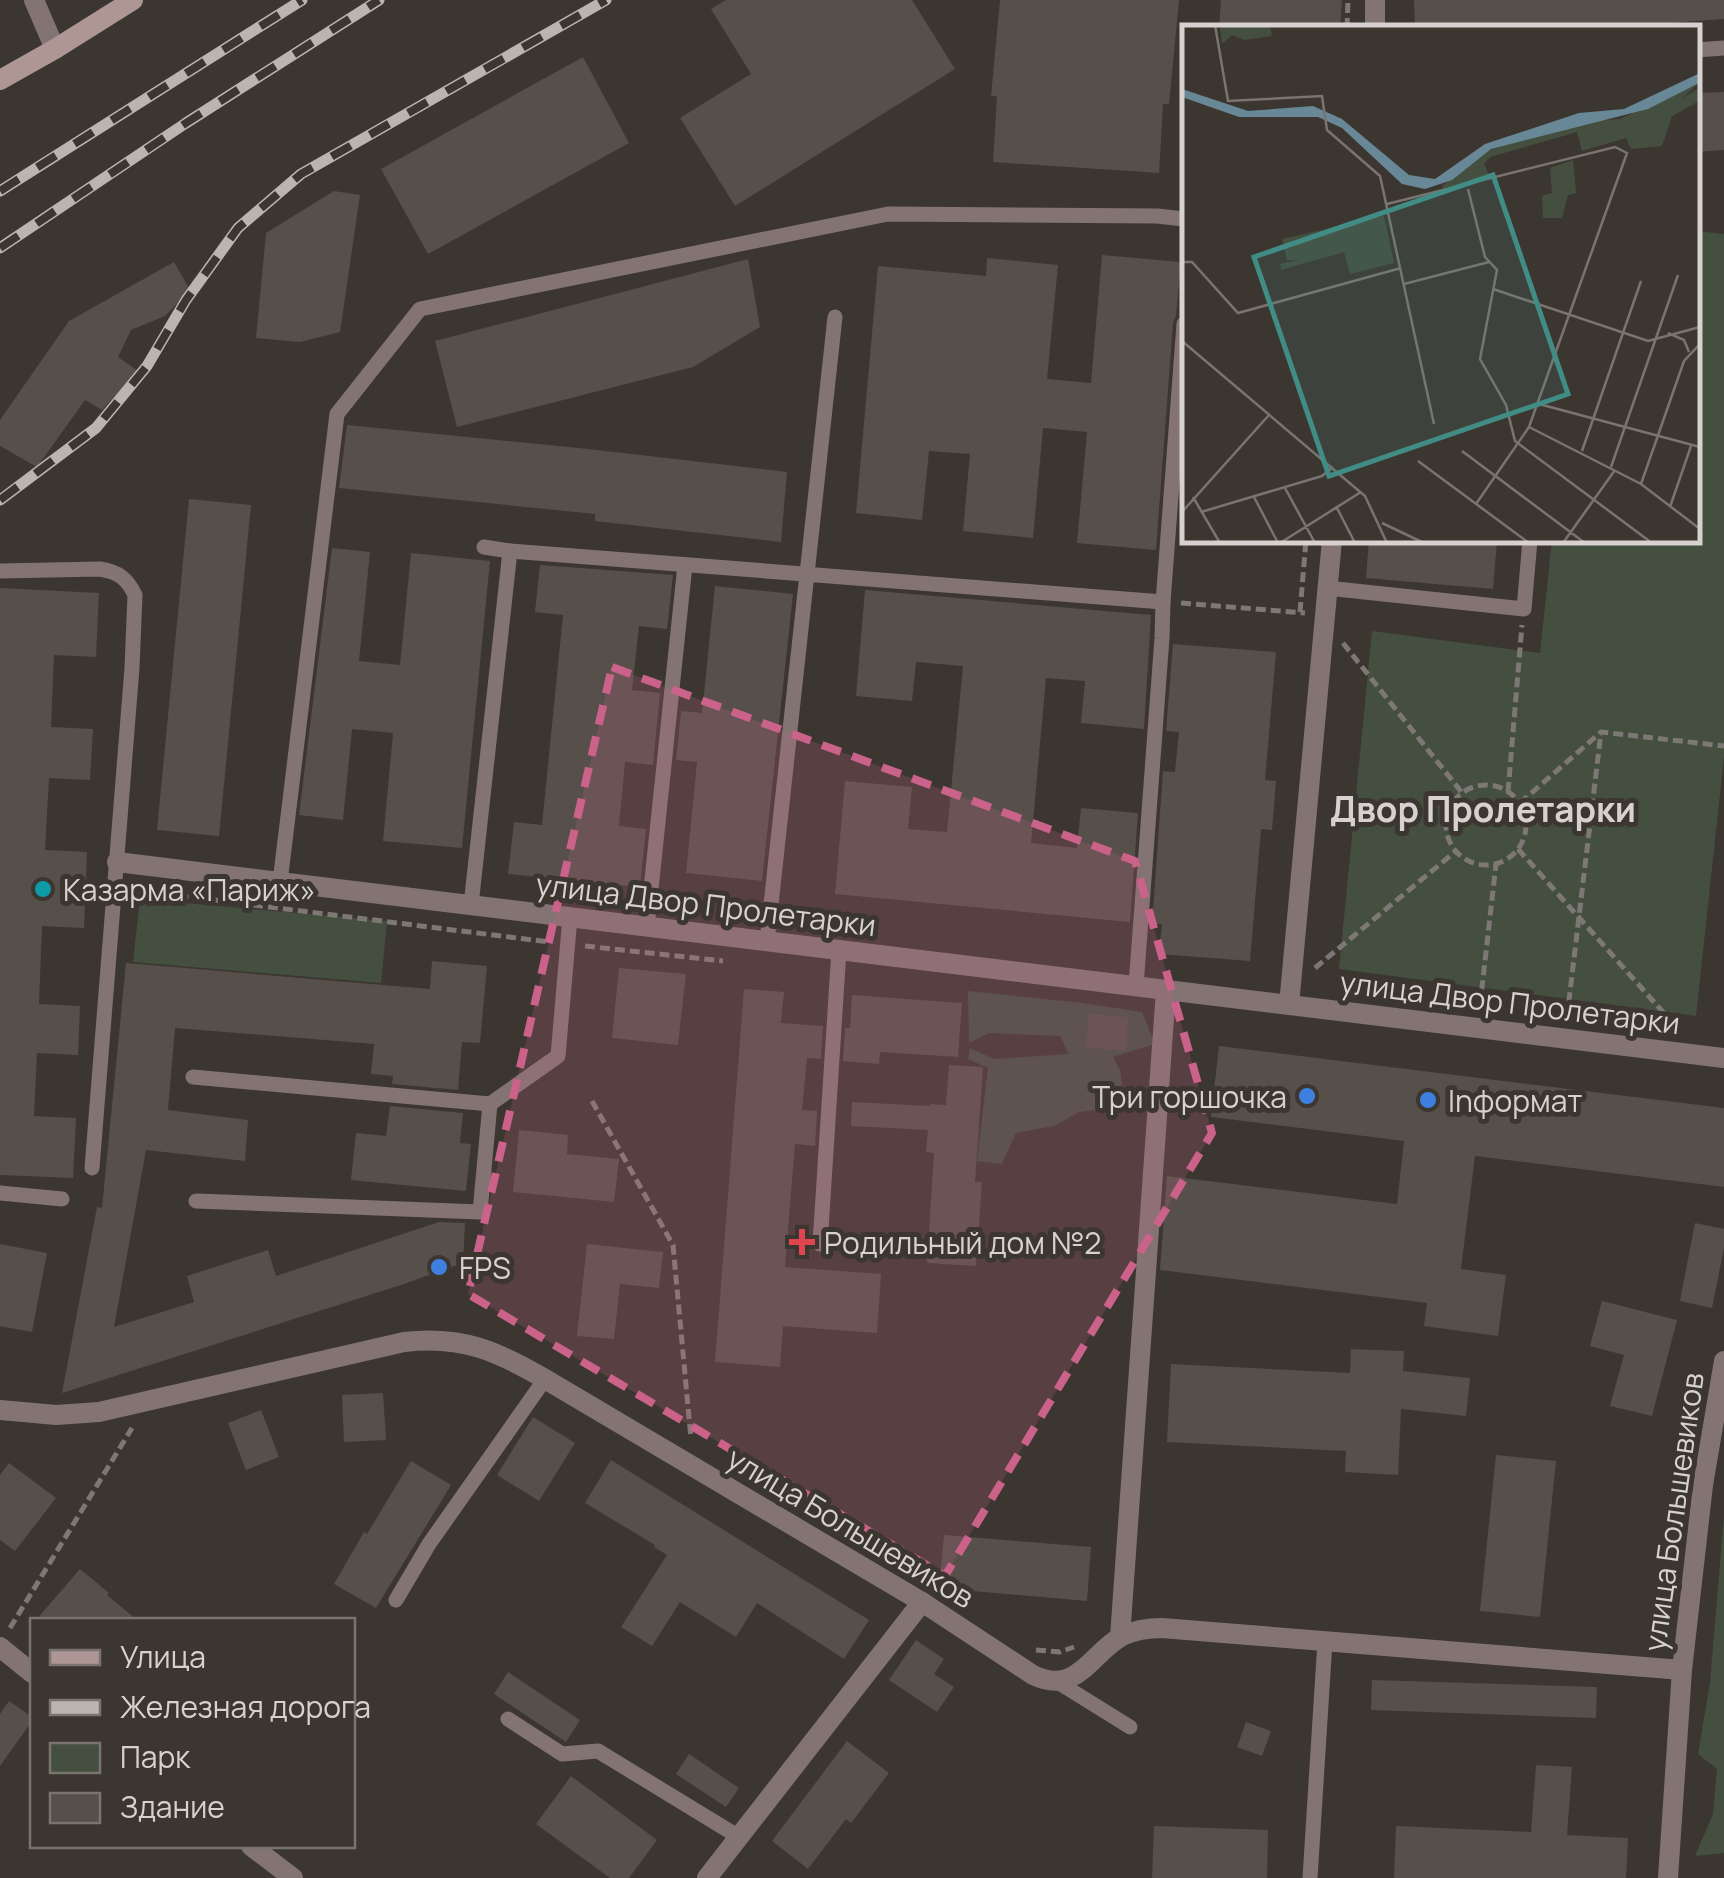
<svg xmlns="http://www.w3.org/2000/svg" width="1724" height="1878" font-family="Manrope,sans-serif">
  <rect width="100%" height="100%" fill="#3c3631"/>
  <g fill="#444f40">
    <polygon points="1697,231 1724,234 1724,757 1696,1016 1339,969 1372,631 1540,653 1552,540 1696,540"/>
    <polygon points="140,899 387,921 381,983 133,962"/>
    <polygon points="968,991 1083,1003 1142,1012 1155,1044 1113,1057 1120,1070 1122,1084 1115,1098 1095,1110 1079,1112 1054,1126 1016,1133 1002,1164 977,1161 988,1068 968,1059 970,1048 994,1059 1069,1054 1060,1036 989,1033 969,1043"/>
    <polygon points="1724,1515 1724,1853 1695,1856 1713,1814 1717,1769 1698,1754 1710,1682"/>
  </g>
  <g fill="#564f4a">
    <polygon points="726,0 912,0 955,69 735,206 680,118 751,74 711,9"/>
    <polygon points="1000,0 1179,0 1169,104 1163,104 1159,173 993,162 997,96 991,96"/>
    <polygon points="1221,0 1342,0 1340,28 1219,28"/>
    <polygon points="1414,0 1724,0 1724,19 1602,28 1415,28"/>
    <polygon points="583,57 629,143 428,254 381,169"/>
    <polygon points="1724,92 1724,150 1696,152 1696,93"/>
    <polygon points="334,191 360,195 340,332 300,342 256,338 266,233"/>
    <polygon points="1102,255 1181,262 1176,316 1173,323 1156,550 1077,543 1087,432 1043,428 1033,538 963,531 970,454 929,451 922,520 856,513 878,266 986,276 987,258 1058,265 1047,379 1091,383"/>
    <polygon points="748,259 760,327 693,367 457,427 435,341"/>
    <polygon points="174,262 190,290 165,316 131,330 118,357 138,371 102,410 85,400 37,467 0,446 0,420 69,321"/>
    <polygon points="347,425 588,449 787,472 781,542 595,521 595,514 339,488"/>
    <polygon points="189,499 251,505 219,836 157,830"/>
    <polygon points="1369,540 1497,540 1493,589 1366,578"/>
    <polygon points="332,548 370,552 359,661 400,665 411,553 490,561 462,848 383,841 393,733 352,729 343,820 299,815"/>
    <polygon points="540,565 673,575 667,629 639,626 632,690 660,693 653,765 625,762 619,826 646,829 640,887 508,874 514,822 542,825 563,615 535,612"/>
    <polygon points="715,586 793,594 762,881 686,873 697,762 676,760 681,711 702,713"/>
    <polygon points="0,588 99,593 96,657 54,655 51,727 93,729 90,780 49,778 45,850 87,852 84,928 42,926 39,1004 80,1006 78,1055 37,1053 34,1116 76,1118 73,1178 0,1175"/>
    <polygon points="865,590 1151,615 1144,729 1081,723 1085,681 1046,678 1031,843 1077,848 1081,808 1138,813 1130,922 835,894 845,781 912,787 908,829 947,832 963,666 916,662 912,701 856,696"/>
    <polygon points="1173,644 1276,652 1265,780 1276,781 1272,830 1261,829 1250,961 1159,954 1162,924 1152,924 1163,771 1175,772 1179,732 1166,731"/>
    <polygon points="432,961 487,966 480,1043 462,1042 458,1090 392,1084 393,1076 371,1074 374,1044 175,1028 168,1110 248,1120 245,1161 146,1150 114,1327 194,1302 187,1276 268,1250 276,1276 439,1222 465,1223 463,1263 401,1285 62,1393 97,1207 102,1208 126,963 430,989"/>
    <polygon points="619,968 686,974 678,1045 612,1038"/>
    <polygon points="744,989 784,992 781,1023 823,1026 821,1059 807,1058 802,1110 817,1111 815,1146 795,1144 785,1267 881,1274 877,1333 783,1326 780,1367 715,1362"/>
    <polygon points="852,995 962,1003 958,1057 880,1052 879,1064 843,1061 845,1028 850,1028"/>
    <polygon points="1089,1014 1128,1017 1126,1051 1086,1047"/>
    <polygon points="1219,1046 1724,1108 1724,1187 1475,1156 1461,1269 1506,1275 1498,1336 1424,1326 1427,1303 1160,1270 1167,1176 1397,1204 1404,1141 1211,1117"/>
    <polygon points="949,1065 983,1067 975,1182 982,1182 976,1266 927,1263 934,1153 926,1152 928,1130 851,1126 852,1102 930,1106 930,1104 946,1105"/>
    <polygon points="390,1106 463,1113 460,1143 471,1144 466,1191 351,1180 356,1133 386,1136"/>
    <polygon points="519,1130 568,1135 567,1154 619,1159 614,1202 513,1192"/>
    <polygon points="1695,1223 1724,1229 1724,1248 1712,1308 1680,1301"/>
    <polygon points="0,1244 47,1253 32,1332 0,1326"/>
    <polygon points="587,1244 663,1252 659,1288 620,1284 614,1339 577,1336"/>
    <polygon points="1602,1301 1677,1320 1652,1416 1610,1406 1624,1355 1590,1346"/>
    <polygon points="1351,1349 1404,1351 1403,1371 1470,1378 1466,1416 1401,1409 1398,1475 1345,1472 1346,1451 1167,1442 1171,1364 1350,1373"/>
    <polygon points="383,1393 386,1440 344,1442 342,1395"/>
    <polygon points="261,1410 279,1457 246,1470 228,1423"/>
    <polygon points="533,1417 575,1443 539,1501 497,1475"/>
    <polygon points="1496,1455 1556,1461 1540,1617 1480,1611"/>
    <polygon points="611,1460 869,1620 844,1659 757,1603 736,1637 680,1602 652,1646 621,1627 667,1555 654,1547 655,1545 585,1503"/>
    <polygon points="411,1461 451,1485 376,1608 334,1584 364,1532 367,1534"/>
    <polygon points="9,1463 56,1498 15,1551 0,1540 0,1475"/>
    <polygon points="944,1535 1091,1547 1087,1601 939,1588"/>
    <polygon points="80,1569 109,1593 107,1595 137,1620 36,1620"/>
    <polygon points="916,1640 944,1659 934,1674 954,1687 937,1712 889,1680"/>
    <polygon points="508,1672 580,1720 566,1742 494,1694"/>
    <polygon points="1372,1680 1597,1687 1596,1718 1371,1710"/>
    <polygon points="9,1701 32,1717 32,1721 0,1766 0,1714"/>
    <polygon points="1246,1722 1271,1731 1262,1756 1237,1747"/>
    <polygon points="847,1741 889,1773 851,1823 846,1819 808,1869 772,1841"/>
    <polygon points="689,1754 739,1788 726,1807 676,1774"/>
    <polygon points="1536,1765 1572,1767 1567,1835 1628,1838 1626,1878 1394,1878 1396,1826 1531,1832"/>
    <polygon points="571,1776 657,1840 629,1878 610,1878 536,1824"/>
    <polygon points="1154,1826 1268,1830 1267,1878 1152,1878"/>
  </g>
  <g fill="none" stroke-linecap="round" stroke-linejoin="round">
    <g stroke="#7e7874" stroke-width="5" stroke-dasharray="10 5" stroke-linecap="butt">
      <polyline points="1347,28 1348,0"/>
      <polyline points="1181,603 1305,613"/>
      <polyline points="1300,612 1306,540"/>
      <polyline points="1343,643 1463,794"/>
      <circle cx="1486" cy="825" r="40"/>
      <polyline points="1508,792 1522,625"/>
      <polyline points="1520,803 1601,732 1724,746"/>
      <polyline points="1518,849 1678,1029"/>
      <polyline points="134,890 549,942"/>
      <polyline points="585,946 723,961"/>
      <polyline points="1315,968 1456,851"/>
      <polyline points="1480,1005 1496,864"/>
      <polyline points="1567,1017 1601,732"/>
      <polyline points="592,1101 673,1245 691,1439"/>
      <polyline points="10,1628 132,1428"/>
      <polyline points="1036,1650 1060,1652 1074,1647"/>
    </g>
    <g stroke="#837473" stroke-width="15">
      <polyline points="1696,50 1724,48"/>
      <polyline points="484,547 510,551 1163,602 1162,638 1136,986"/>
      <path d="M0,571L100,569C118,572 127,578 135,595L132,668L92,1168"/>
      <polyline points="1327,588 1524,609 1530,540"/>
      <polyline points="1163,602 1184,324"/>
      <polyline points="280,882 337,414 420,309 888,214 1157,216 1184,219"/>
      <polyline points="471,905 510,551"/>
      <polyline points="647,927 685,565"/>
      <polyline points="767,941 835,317"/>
      <polyline points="193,1077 490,1104"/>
      <polyline points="0,1193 62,1199"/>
      <polyline points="196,1201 480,1212 490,1104 558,1056 570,917"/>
      <polyline points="820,1244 839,950"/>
      <polyline points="396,1600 429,1544 545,1379"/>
      <polyline points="1056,1681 1130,1727"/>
      <polyline points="508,1719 562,1754 598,1751 739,1837"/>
      <polyline points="1310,1878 1325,1641"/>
    </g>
    <g stroke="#837473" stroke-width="20">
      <polyline points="34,0 55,49"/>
      <polyline points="1375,0 1375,28"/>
      <polyline points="117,862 1724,1058"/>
      <polyline points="1289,1005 1332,540"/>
      <path d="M0,1410L56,1415L99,1412L404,1342C461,1335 497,1351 545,1379L922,1602L1033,1675C1077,1696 1090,1654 1122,1636C1135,1630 1148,1628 1162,1628L1682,1670"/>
      <polyline points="1120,1637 1166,990"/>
      <polyline points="0,1647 32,1673"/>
      <polyline points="251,1846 293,1878"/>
      <polyline points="707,1878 922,1602"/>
      <polyline points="1668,1878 1682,1670 1703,1485 1724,1361"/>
    </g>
    <polyline stroke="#ae9694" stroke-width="20" points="0,80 55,49 133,0"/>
    <g stroke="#bab5b1" stroke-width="11">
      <g id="rail">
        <polyline points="0,191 302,0"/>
        <polyline points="0,248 186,123 379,0"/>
        <polyline points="0,500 96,428 147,366 186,300 238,228 301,174 606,0"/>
      </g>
    </g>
    <use href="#rail" stroke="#3c3631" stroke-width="8" stroke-dasharray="22" stroke-linecap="butt"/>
  </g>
  <path fill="#ca6289" fill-opacity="0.2" stroke="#ca6289" stroke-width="8" stroke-dasharray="20 12" stroke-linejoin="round" d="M612,667L1135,861L1212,1133L945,1576L468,1294Z"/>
  <circle fill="#0f9aa8" stroke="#3c3631" stroke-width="4" cx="43" cy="889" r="10"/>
  <g fill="#3f7fe0" stroke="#3c3631" stroke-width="4">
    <circle cx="1307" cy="1096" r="10"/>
    <circle cx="1428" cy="1100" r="10"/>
    <circle cx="439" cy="1267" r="10"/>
  </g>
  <path fill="#e0444e" stroke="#3c3631" stroke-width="4" d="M797 1227h10v10h10v10h-10v10h-10v-10h-10v-10h10z"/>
  <g text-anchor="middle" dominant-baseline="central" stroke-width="10" stroke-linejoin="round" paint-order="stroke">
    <g font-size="30" fill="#d7d2cf" stroke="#3c3631" text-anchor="start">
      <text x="63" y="889">Казарма «Париж»</text>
      <text x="1287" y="1096" text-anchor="end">Три горшочка</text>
      <text x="1448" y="1100">Inформат</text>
      <text x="824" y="1242">Родильный дом №2</text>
      <text x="459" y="1267">FPS</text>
    </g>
    <g font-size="30" fill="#d7d2cf" stroke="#3c3631">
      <text transform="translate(706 904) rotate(7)">улица Двор Пролетарки</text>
      <text transform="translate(1510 1002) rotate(7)">улица Двор Пролетарки</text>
      <text transform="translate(1673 1512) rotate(-82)">улица Большевиков</text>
      <text transform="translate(851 1527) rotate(31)">улица Большевиков</text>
    </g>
    <g font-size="35" font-weight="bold" fill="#d7d2cf" stroke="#3c3631">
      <text x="1483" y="809">Двор Пролетарки</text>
    </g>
  </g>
  <g transform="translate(1182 25)">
    <rect width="518" height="518" fill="#3c3631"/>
    <path d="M88,0L90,11L62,15L50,10L40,19L38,2ZM517,58L499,74L517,63V76L490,91L480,121L449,124L444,113L400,126L395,107L308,132L302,139L309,154L262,166L260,161L309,124L400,96L438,94ZM391,135L394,168L386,170L380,193H361L360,171L370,168L368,143ZM202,191L212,238L168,249L162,227L99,245L98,239L117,235H105L100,214Z" fill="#444f40"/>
    <path d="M518,48L517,58L466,84L309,124L270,155L243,164L220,159L160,103L136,92H57L0,72V64L66,86L131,81L160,94L227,150L253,154L303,119L397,88L442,84Z" fill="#698897"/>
    <path fill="none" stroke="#7a7470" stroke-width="2.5" d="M33,0L46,76L140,71L145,105L198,151L252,399M286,164L303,232L315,245L298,334L324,380L333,416L470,518M205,179L433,122L445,128L347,402L294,479M0,237H10L56,288L219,243M222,259L307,237M311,264L466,316L518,302M486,308L502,315L507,327M0,316L183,471L205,518M357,379L518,422M347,402L459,459L518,504M280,426L403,518M400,426L459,256M236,436L347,518M429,442L496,250M459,459L502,336L518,319M103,463L133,518M11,472L38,518M72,472L96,518M154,481L173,518M488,482L509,421M0,487L87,390M19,487L140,451L151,442M200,498L242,518M98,518L179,467M381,518L433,445"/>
    <path fill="#418d86" fill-opacity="0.15" stroke="#418d86" stroke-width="5" d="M311,150L386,369L147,451L72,232Z"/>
    <rect width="518" height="518" fill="none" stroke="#d7d2cf" stroke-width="5"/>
  </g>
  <rect x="30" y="1618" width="325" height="230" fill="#3c3631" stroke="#7a7470" stroke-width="2.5"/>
  <rect x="50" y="1650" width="50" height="15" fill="#ae9694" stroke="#7a7470" stroke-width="2.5"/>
  <text x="120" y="1668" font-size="30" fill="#d7d2cf">Улица</text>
  <rect x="50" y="1700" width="50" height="15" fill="#bab5b1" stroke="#7a7470" stroke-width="2.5"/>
  <text x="120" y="1718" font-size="30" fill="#d7d2cf">Железная дорога</text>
  <rect x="50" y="1743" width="50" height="30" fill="#444f40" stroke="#7a7470" stroke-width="2.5"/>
  <text x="120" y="1768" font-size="30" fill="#d7d2cf">Парк</text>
  <rect x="50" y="1793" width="50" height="30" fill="#564f4a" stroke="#7a7470" stroke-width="2.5"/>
  <text x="120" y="1818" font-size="30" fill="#d7d2cf">Здание</text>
</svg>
